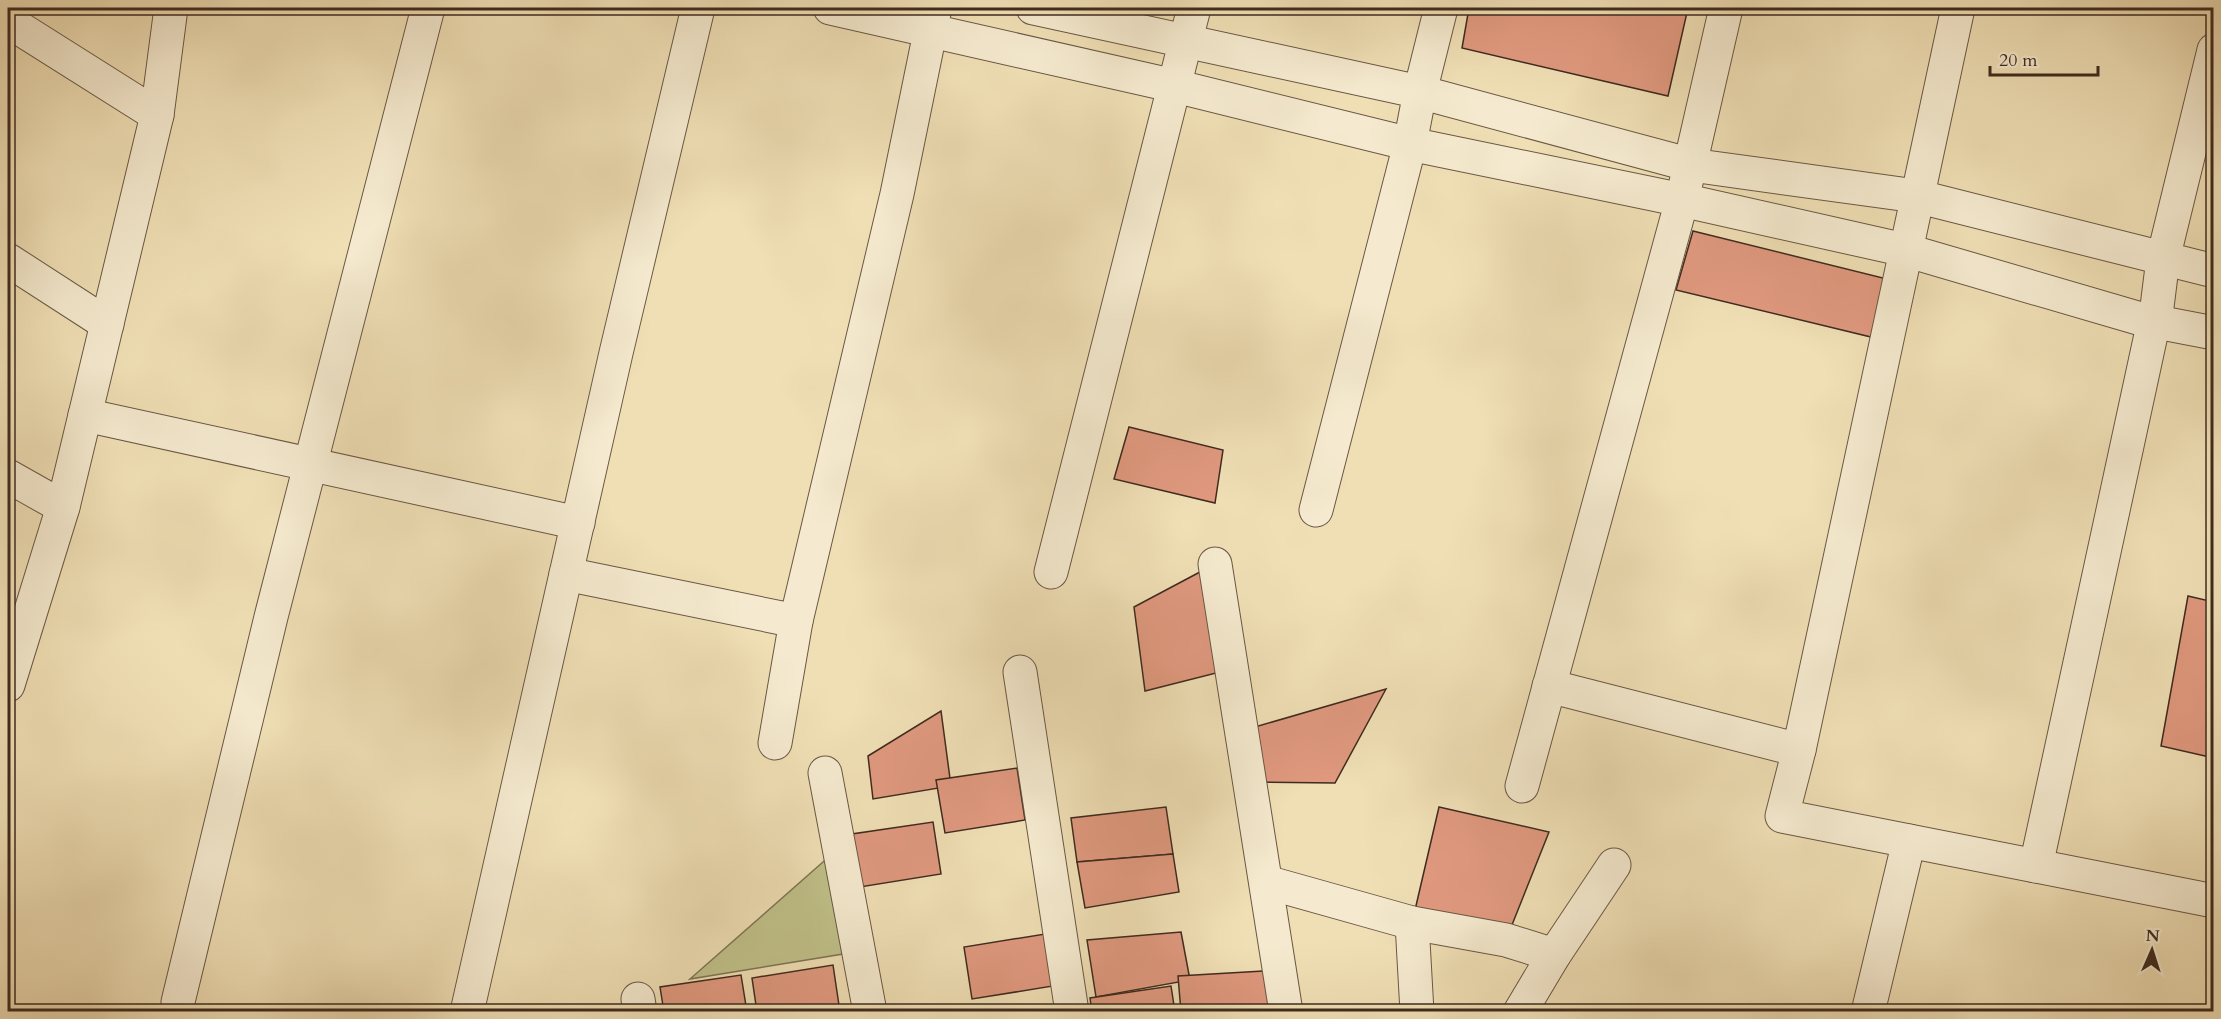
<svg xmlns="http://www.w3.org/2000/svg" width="2221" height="1019" font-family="Cardo,serif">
  <rect width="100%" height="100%" fill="#f0dfb5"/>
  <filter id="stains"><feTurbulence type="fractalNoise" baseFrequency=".00333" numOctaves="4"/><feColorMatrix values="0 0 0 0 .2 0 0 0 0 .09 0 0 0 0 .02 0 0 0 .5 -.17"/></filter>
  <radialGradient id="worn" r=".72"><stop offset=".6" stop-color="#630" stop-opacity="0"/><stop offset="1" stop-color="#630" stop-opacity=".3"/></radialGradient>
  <polygon fill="#c0c089" stroke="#7f7654" stroke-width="1.5" points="840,847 849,953 690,979"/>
  <g fill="#e0997f" stroke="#3e2b1f" stroke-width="1.5">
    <polygon points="1469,8 1688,8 1668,96 1462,48"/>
    <polygon points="1693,231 1887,279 1871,337 1676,290"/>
    <polygon points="1129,427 1223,450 1215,503 1114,479"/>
    <polygon points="1215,564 1232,669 1145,691 1134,607"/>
    <polygon points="2188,596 2214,602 2214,758 2161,746"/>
    <polygon points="1386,689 1335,783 1250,782 1241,731"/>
    <polygon points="941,711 951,786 873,799 868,756"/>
    <polygon points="1017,768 1025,820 945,833 936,780"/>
    <polygon points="1166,807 1173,854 1077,862 1071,818"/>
    <polygon points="1439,807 1549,832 1506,940 1412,923"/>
    <polygon points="933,822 941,874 860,887 852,834"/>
    <polygon points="1173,854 1179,892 1085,908 1077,862"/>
    <polygon points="1181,932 1190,980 1096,997 1087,940"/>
    <polygon points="1045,934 1053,986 972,999 964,947"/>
    <polygon points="833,965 840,1012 757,1012 752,978"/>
    <polygon points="1280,970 1271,1012 1181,1012 1178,976"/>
    <polygon points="741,975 747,1012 664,1012 660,987"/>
    <polygon points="1171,986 1175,1012 1092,1012 1090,998"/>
  </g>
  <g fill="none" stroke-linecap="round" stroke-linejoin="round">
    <g stroke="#6a5844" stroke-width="35">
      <g id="minor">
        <polyline points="830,8 1175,86 1410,144 1682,200 1905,250 2141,319 2214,333"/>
        <polyline points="1033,8 1420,92 1691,165 1916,196 2214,271"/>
        <polyline points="8,21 157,115"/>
        <polyline points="8,260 107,324"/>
        <polyline points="85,415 578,523"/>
        <polyline points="8,476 63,507"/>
        <polyline points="1316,510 1410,144 1420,92 1441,8"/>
        <polyline points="1215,564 1286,1012"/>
        <polyline points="1051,572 1194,8"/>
        <polyline points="566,574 796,621 775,743"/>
        <polyline points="796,621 897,194 935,8"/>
        <polyline points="1020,672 1072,1012"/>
        <polyline points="8,685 63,507 157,115 171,8"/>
        <polyline points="1549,686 1799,750 1958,8"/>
        <polyline points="1799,750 1782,816 2214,901"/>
        <polyline points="825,773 870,1012"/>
        <polyline points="1522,786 1682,200 1726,8"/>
        <polyline points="2036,866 2157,307 2163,259 2214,50"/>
        <polyline points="1266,882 1412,923 1506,940 1554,955"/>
        <polyline points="1412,923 1417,1012"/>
        <polyline points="638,999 640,1012"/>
        <polyline points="178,1002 271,617 428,8"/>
        <polyline points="467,1012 616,353 698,8"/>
        <polyline points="1520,1012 1554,955 1614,865"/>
        <polyline points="1868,1012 1909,841"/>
      </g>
    </g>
    <use href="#minor" stroke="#f5eacf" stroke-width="33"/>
  </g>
  <rect width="2221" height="1019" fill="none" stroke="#f0dfb5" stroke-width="30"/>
  <rect x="9" y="9" width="2203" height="1001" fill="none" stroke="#3e2b1f" stroke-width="3"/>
  <rect x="15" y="15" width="2191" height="989" fill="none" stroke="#3e2b1f" stroke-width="1.5"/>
  <g transform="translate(2152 950) rotate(3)" stroke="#f5eacf" stroke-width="4.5" paint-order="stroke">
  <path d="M0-4.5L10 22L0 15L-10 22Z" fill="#3e2b1f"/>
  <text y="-9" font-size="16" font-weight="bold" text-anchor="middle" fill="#3e2b1f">N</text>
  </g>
  <path d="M1990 66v9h108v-9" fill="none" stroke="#3e2b1f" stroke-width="3"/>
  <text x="1999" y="66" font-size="18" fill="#3e2b1f" stroke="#f5eacf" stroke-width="4.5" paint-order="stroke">20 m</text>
  <rect width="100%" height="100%" filter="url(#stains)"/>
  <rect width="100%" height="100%" fill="url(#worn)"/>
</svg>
